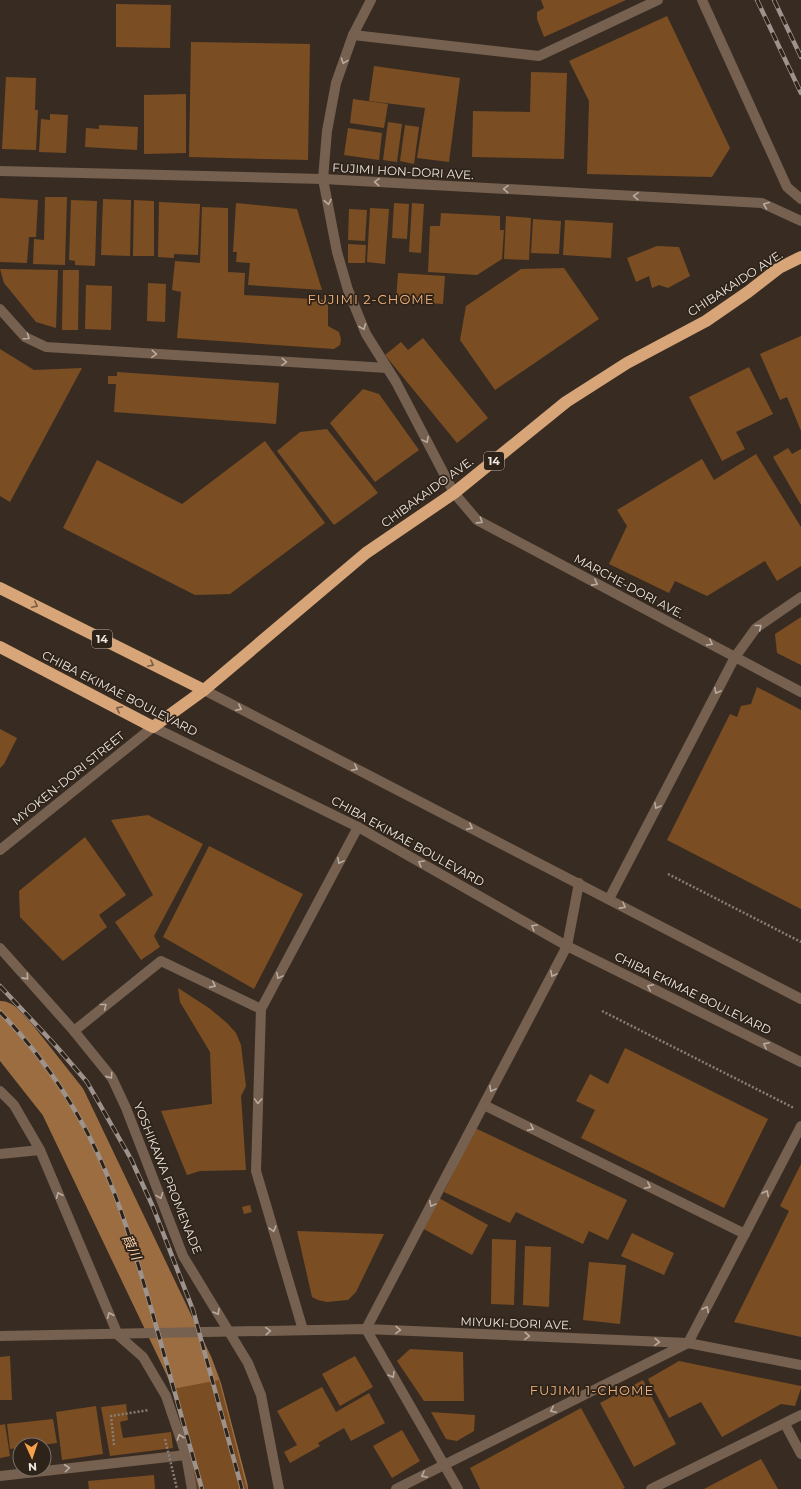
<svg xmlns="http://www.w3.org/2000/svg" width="801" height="1489" font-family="Montserrat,'Noto Sans JP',sans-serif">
  <rect width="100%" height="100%" fill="#382c22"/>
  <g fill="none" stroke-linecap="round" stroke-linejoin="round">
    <polyline stroke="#9d6d42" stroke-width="48" points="0,1025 14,1040 63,1102 189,1366 198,1390 224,1489"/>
  </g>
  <g fill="#7b4d22">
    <polygon points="541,0 626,0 544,37 537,19 537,12 544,8"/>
    <polygon points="116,4 171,5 170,48 116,47"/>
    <polygon points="667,16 730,148 712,177 587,174 589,101 569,61"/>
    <polygon points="191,42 310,44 308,160 189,157"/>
    <polygon points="374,66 460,78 449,162 417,158 425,108 369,101"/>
    <polygon points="531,72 567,73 564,159 472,157 473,111 530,112"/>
    <polygon points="6,77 36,78 35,110 38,110 36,150 2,149"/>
    <polygon points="186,94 186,153 144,154 144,95"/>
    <polygon points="353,99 388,104 384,128 350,123"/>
    <polygon points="50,114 68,115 66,153 39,152 41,119 50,120"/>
    <polygon points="388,122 402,124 397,162 383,160"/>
    <polygon points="99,125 138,127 137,150 85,147 86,128 99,129"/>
    <polygon points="405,125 419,127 414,164 400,161"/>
    <polygon points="348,128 382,133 379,160 344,155"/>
    <polygon points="45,197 67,197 65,265 33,264 34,239 44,240"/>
    <polygon points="0,198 38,200 36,237 29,237 27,263 0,262"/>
    <polygon points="103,199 131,200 130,256 101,255"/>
    <polygon points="71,200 97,201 95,266 75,265 75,261 69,260"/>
    <polygon points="134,200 154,201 154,256 133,256"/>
    <polygon points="159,202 200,204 198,255 174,254 174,258 158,257"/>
    <polygon points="236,203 297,209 322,290 248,285 250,263 236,262 237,252 233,252"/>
    <polygon points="394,203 409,204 407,239 392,238"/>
    <polygon points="412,203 424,204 421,253 409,252"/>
    <polygon points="202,207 228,208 228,272 245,273 244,295 328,300 328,326 339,332 341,339 340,345 334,349 177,338 181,292 172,290 175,261 200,263"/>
    <polygon points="370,208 389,209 385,264 367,262"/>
    <polygon points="349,209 367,210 365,241 348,240"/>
    <polygon points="441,213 500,216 500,230 504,230 502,259 477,275 428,272 430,226 440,226"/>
    <polygon points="506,216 531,218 529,260 504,259"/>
    <polygon points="533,219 561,221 559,254 531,253"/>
    <polygon points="565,220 613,223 611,258 563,255"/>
    <polygon points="348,244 366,245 365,263 348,263"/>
    <polygon points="657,246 679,247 690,276 668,288 659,285 652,288 649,276 636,282 627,258"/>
    <polygon points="564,268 599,319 495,390 460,340 466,306 521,269"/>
    <polygon points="0,269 58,270 56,328 36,322 4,283"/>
    <polygon points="63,270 79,270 78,330 62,330"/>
    <polygon points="398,273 445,276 443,304 396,301"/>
    <polygon points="148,283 166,284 165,322 147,321"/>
    <polygon points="86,285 112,286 111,330 85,329"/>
    <polygon points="801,336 801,431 787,397 780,400 760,354"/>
    <polygon points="423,338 488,418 457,443 385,355 401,342 408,350"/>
    <polygon points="0,349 34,370 82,368 10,502 0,496"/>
    <polygon points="749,367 773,414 736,432 745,449 722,461 689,397"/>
    <polygon points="117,372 279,383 276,424 114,412 116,384 108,384 108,376 117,376"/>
    <polygon points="363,389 379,394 419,450 375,482 330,423"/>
    <polygon points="327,429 378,493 334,525 277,451 300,432"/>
    <polygon points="265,441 325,523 230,594 195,595 63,528 97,460 182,504"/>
    <polygon points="788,448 792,454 801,449 801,505 773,457"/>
    <polygon points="756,454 801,527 801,566 777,581 765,561 707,596 675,581 669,593 609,564 627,526 617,510 702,459 714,480"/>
    <polygon points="801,617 801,665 777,653 775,634"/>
    <polygon points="757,687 801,710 801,909 667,840 730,714 737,717 741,706 751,704"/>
    <polygon points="0,729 17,738 4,764 0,768"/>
    <polygon points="148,815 203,844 154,936 160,947 141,960 115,922 153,895 111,820"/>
    <polygon points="85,837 126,895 99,915 107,927 63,961 20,917 19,891"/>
    <polygon points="209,846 303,894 254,989 163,937"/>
    <polygon points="178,988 209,1008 227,1023 236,1033 241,1045 246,1086 241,1096 246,1170 200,1171 187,1175 161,1111 212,1104 210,1052 180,1002"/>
    <polygon points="625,1048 768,1119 724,1208 581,1138 595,1110 576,1101 590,1074 608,1084"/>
    <polygon points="475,1128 627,1200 608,1240 589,1231 583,1244 516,1212 510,1223 444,1192"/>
    <polygon points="801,1164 801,1337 734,1322 789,1211 780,1206"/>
    <polygon points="437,1197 488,1225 472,1255 420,1227"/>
    <polygon points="250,1205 252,1212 244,1214 242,1207"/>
    <polygon points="297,1231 384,1234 356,1292 348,1300 327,1302 318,1300 312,1297"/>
    <polygon points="632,1233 674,1253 664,1275 621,1256"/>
    <polygon points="492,1239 516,1240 514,1305 491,1304"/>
    <polygon points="525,1246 551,1247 549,1307 523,1305"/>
    <polygon points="589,1262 626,1265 620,1324 583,1320"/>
    <polygon points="410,1349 463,1352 464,1401 424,1401 397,1361"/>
    <polygon points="10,1356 12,1400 0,1400 0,1357"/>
    <polygon points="355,1356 373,1387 340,1406 322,1374"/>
    <polygon points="679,1361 801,1386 801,1388 795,1406 781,1404 722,1437 701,1402 669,1418 648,1379"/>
    <polygon points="219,1380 247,1489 198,1489 172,1389"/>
    <polygon points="643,1380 676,1444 634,1467 600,1403"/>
    <polygon points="322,1387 336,1412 369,1393 385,1423 351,1441 344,1428 318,1443 320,1446 290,1463 284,1452 297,1445 277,1411"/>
    <polygon points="126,1404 128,1420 120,1422 123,1438 171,1432 173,1448 110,1456 101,1407"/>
    <polygon points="96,1406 103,1454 62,1460 56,1412"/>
    <polygon points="581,1408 625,1488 622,1489 480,1489 470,1468"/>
    <polygon points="431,1412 475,1415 474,1431 457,1441 446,1439"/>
    <polygon points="53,1419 57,1443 41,1445 20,1445 20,1448 10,1449 7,1424"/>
    <polygon points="5,1424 10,1456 0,1458 0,1425"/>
    <polygon points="402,1430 420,1461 392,1478 373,1446"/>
    <polygon points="761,1459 778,1489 704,1489"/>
    <polygon points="154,1475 155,1489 89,1489 88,1481"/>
  </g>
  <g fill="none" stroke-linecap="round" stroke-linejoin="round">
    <g stroke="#897f77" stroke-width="2.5" stroke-dasharray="2 2" stroke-linecap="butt">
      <polyline points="668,874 801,942"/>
      <polyline points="602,1011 794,1108"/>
      <polyline points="114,1445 111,1416 149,1410"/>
    </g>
    <g stroke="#766150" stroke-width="10">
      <polyline points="371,0 353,35 336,83 327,131 323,179 337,252 348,290 366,334 396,382 454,493 477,520 801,692"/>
      <polyline points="702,0 787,187 801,199"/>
      <polyline points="353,35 539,56 658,0"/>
      <polyline points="0,171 323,179 762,203 801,221"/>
      <polyline points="0,309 25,337 46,347 387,368"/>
      <polyline points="204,690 801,999"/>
      <polyline points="0,850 153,727 358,827 567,946 801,1062"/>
      <polyline points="609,899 735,657 756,628 801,597"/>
      <polyline points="0,948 74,1031 112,1078 126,1108 183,1256 248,1363 261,1395 279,1489"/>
      <polyline points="74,1031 161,961 261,1009"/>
      <polyline points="0,1091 14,1105 40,1150 118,1335 143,1357 166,1396 186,1455 192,1489"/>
      <polyline points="484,1105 745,1234"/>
      <polyline points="0,1154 40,1150"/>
      <polyline points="303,1330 256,1171 261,1009 358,827"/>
      <polyline points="0,1336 366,1329 688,1343 801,1365"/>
      <polyline points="785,1424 801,1454"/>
      <polyline points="0,1476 186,1455"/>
      <polyline points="396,1489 688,1343 801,1126"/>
      <polyline points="458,1489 366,1329 567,946 579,883"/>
      <polyline points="651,1489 801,1415"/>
    </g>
    <g stroke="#d8a579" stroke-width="12">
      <polyline points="0,588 204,690"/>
      <polyline points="0,647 153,727 204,690 366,553 454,493 566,402 627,363 706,321 748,292 779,268 801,257"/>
    </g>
    <g stroke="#9d938c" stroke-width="4.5">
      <g id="rail">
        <polyline points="757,0 801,93"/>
        <polyline points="774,0 801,57"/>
        <polyline points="0,986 56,1046 87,1082 131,1159 153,1207 193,1310 242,1489"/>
        <path d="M0,1012C35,1048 65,1090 88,1134C117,1189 134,1250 151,1308C168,1368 185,1429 202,1489"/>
      </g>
    </g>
    <use href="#rail" stroke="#2e2319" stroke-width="3" stroke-dasharray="9" stroke-linecap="butt"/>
    <polyline stroke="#897f77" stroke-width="2.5" stroke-dasharray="2 2" stroke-linecap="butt" points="165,1439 177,1489"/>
  </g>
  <defs><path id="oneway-chevron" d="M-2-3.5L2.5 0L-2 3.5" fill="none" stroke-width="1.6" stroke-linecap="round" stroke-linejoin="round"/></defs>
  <g stroke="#b9aba0">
    <use href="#oneway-chevron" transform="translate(344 61) rotate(110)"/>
    <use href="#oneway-chevron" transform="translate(377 182) rotate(-177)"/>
    <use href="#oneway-chevron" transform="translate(506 189) rotate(-177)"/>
    <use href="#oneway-chevron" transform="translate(636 196) rotate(-177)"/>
    <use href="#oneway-chevron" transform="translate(328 202) rotate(79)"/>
    <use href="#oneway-chevron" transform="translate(766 205) rotate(-159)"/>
    <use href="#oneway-chevron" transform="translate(363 327) rotate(68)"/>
    <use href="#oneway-chevron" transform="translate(27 337) rotate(35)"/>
    <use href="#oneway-chevron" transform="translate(154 354) rotate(4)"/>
    <use href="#oneway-chevron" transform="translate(284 362) rotate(4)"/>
    <use href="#oneway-chevron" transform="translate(426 440) rotate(62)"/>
    <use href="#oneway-chevron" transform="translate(480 521) rotate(33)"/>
    <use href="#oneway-chevron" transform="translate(595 583) rotate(28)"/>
    <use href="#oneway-chevron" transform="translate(759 627) rotate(-39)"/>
    <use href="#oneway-chevron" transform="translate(710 643) rotate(28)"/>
    <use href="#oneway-chevron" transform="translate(717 691) rotate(118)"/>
    <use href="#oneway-chevron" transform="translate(239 708) rotate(27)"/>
    <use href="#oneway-chevron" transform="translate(355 768) rotate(27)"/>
    <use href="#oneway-chevron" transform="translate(657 806) rotate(118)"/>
    <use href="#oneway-chevron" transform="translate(470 827) rotate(27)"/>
    <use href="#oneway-chevron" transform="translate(340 861) rotate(118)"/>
    <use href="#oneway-chevron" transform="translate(421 863) rotate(-150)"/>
    <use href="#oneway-chevron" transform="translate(623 906) rotate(28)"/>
    <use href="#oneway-chevron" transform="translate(534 927) rotate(-150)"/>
    <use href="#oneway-chevron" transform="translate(553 974) rotate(118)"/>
    <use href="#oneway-chevron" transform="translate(279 976) rotate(118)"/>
    <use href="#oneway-chevron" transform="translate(26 977) rotate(48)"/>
    <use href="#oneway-chevron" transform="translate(213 985) rotate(26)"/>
    <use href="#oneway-chevron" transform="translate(650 987) rotate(-154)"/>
    <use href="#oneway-chevron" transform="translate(104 1006) rotate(-39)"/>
    <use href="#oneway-chevron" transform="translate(766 1045) rotate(-154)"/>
    <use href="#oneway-chevron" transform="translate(110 1076) rotate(55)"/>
    <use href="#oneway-chevron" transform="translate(492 1089) rotate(118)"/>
    <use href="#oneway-chevron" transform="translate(258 1101) rotate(92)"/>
    <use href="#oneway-chevron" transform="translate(531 1128) rotate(26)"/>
    <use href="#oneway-chevron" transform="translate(648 1186) rotate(26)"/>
    <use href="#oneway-chevron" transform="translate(766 1193) rotate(-63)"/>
    <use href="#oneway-chevron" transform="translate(59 1195) rotate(-113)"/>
    <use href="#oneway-chevron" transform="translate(160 1196) rotate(69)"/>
    <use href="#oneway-chevron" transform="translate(432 1204) rotate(118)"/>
    <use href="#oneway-chevron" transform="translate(273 1229) rotate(74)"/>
    <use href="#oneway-chevron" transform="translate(706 1309) rotate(-63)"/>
    <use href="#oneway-chevron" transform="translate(217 1312) rotate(59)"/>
    <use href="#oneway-chevron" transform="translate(110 1315) rotate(-113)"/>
    <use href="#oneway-chevron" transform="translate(398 1330) rotate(2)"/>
    <use href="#oneway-chevron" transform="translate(268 1331) rotate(-2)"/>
    <use href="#oneway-chevron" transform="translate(527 1336) rotate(2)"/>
    <use href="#oneway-chevron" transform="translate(657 1342) rotate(2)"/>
    <use href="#oneway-chevron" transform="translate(392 1375) rotate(60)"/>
    <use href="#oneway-chevron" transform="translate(553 1410) rotate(154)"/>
    <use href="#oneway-chevron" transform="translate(180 1437) rotate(-109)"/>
    <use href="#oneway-chevron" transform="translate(67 1468) rotate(-7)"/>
    <use href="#oneway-chevron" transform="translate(424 1475) rotate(153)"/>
  </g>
  <g stroke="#7a5e44">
    <use href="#oneway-chevron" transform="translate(35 605) rotate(27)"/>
    <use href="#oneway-chevron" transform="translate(151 664) rotate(27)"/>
    <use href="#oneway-chevron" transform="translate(119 709) rotate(-153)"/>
  </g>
  <g text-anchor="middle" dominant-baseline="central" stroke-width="3.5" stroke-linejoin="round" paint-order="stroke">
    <g fill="#2e2319" stroke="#b5aca5" stroke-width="1">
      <rect x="484" y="452" width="20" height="18" rx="3"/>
      <rect x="92" y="630" width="20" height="18" rx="3"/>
    </g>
    <g font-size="11" font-weight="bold" fill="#efe7e1">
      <text x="494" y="461">14</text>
      <text x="102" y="639">14</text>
    </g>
    <g font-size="12" fill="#efe7e1" stroke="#2e2319">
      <text transform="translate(403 171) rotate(3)">FUJIMI HON-DORI AVE.</text>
      <text transform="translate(735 283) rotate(-33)">CHIBAKAIDO AVE.</text>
      <text transform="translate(427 492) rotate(-36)">CHIBAKAIDO AVE.</text>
      <text transform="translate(629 586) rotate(28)">MARCHE-DORI AVE.</text>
      <text transform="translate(120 693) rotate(27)">CHIBA EKIMAE BOULEVARD</text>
      <text transform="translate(68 778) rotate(-39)">MYOKEN-DORI STREET</text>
      <text transform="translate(408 841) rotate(29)">CHIBA EKIMAE BOULEVARD</text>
      <text transform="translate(693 993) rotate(26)">CHIBA EKIMAE BOULEVARD</text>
      <text transform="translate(168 1178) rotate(68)">YOSHIKAWA PROMENADE</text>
      <text transform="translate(516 1323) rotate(2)">MIYUKI-DORI AVE.</text>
    </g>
    <g font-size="13" letter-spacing="1" fill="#f2b47f" stroke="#2e2319">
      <text x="371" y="299">FUJIMI 2-CHOME</text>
      <text x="592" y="1390">FUJIMI 1-CHOME</text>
    </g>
    <g font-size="13" font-style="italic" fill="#fcd0ac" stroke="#2e2319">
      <text transform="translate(132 1247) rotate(65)">葭川</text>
    </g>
  </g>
  <g transform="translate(32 1457) rotate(177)"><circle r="19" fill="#2e2319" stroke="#7b7169"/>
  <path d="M0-3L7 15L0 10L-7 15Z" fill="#f9a04c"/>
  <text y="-6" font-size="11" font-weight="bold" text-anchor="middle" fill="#efe7e1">N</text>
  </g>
</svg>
